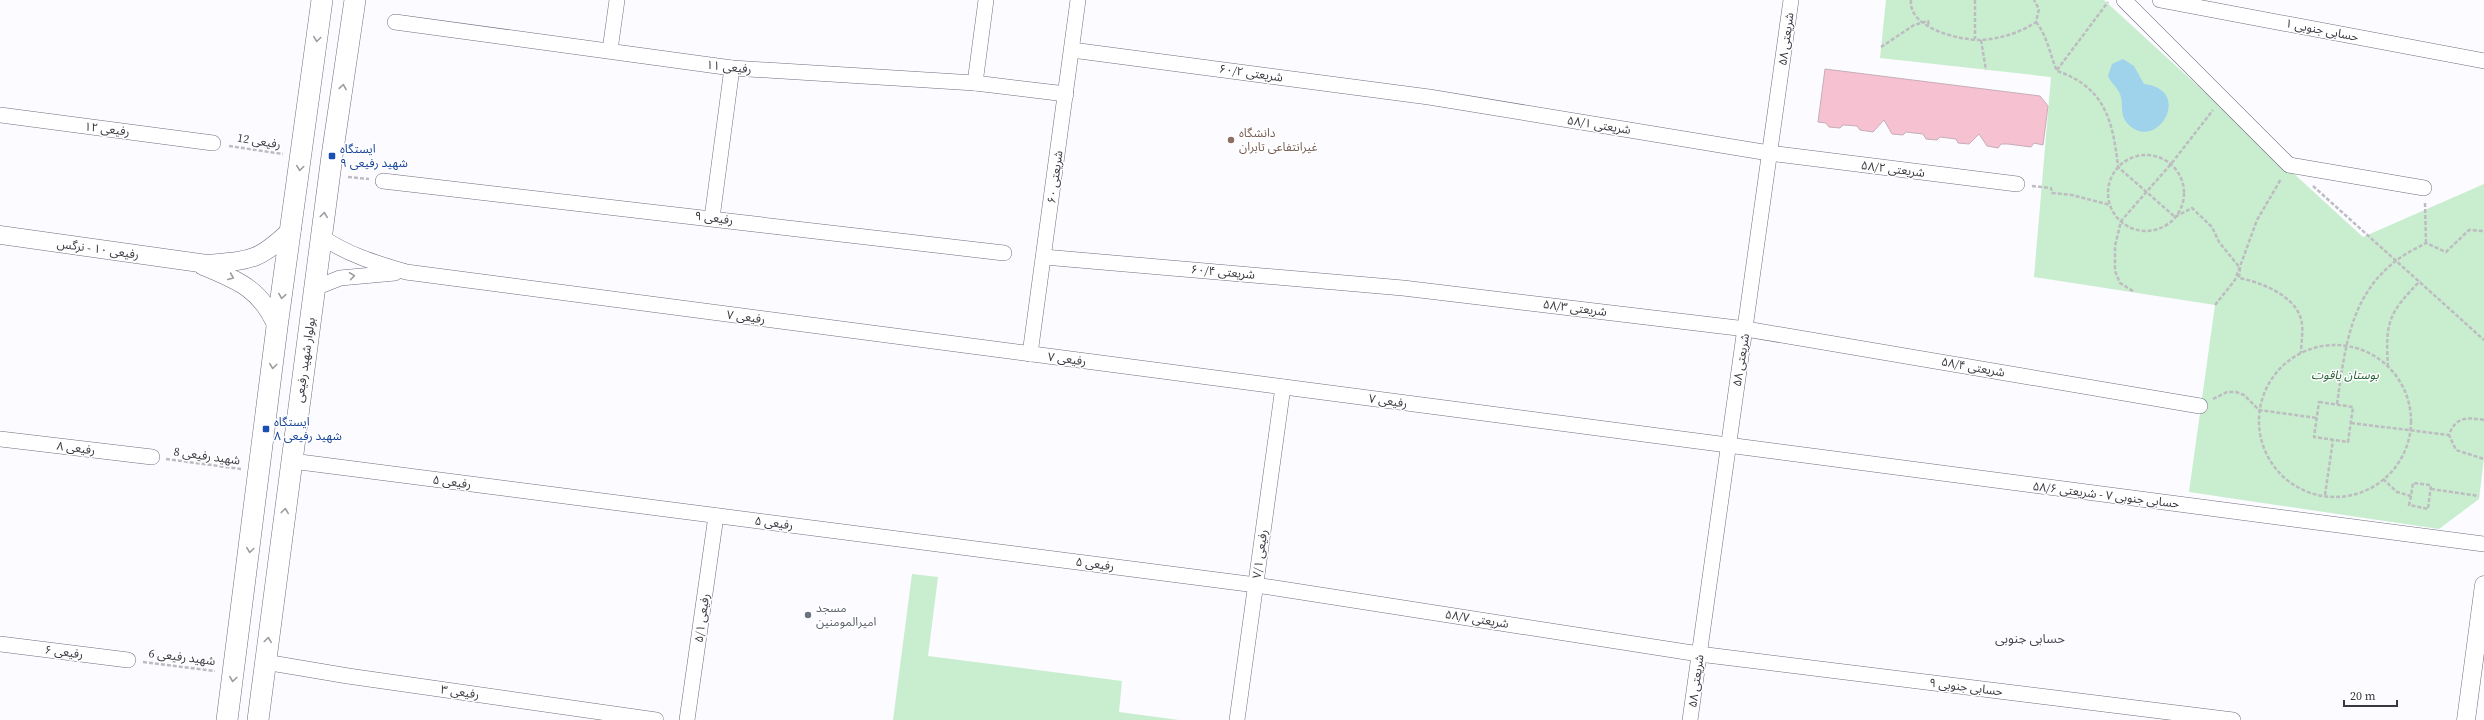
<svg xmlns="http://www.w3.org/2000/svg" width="2484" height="720" font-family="'Source Serif 4','Noto Sans Arabic',serif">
  <rect width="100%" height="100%" fill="#fcfbff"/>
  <g fill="#c9edcf">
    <polygon points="1886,0 2104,0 2363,237 2484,184 2484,458 2479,499 2439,529 2189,492 2215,305 2034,277 2051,77 1880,58"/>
    <polygon points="912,574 938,577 928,656 1122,681 1119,712 1179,720 893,720"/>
  </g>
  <path fill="#9fd3eb" d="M2123,59L2134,66L2144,84C2195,90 2156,155 2127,123C2119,114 2124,103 2120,94C2117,87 2111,83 2108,76L2112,64Z"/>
  <polygon fill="#f6c1d1" stroke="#c6aeb5" points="1825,69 2040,96 2048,106 2043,145 2034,143 2031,147 2008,144 2001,144 1998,148 1987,146 1979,134 1969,144 1958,143 1956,139 1940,137 1937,140 1926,139 1923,134 1914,133 1906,132 1903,135 1892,134 1884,120 1873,132 1860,130 1857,126 1843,125 1840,128 1829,127 1826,123 1818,122"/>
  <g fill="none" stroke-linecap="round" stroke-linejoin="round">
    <g stroke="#706d7f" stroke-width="16">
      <g id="minor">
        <polyline points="2124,0 2289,165 2424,188"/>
        <polyline points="2160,0 2484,61"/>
        <polyline points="395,22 732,68 975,83 1066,94"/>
        <polyline points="610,50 617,0"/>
        <polyline points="1072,50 1429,97 1769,153 2017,184"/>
        <polyline points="975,83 986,0"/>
        <polyline points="0,115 213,143"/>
        <polyline points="383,181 1004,253"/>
        <polyline points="712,218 732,68"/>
        <path d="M322,237C348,255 376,263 406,272L2484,544"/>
        <polyline points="1044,257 1403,288 1746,329 2200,406"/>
        <polyline points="315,288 340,278 395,273"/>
        <polyline points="1030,354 1078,0"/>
        <polyline points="0,439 152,457"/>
        <polyline points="292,461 1256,585 1699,654 2233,720"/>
        <polyline points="0,644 128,660"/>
        <polyline points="265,662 348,676 656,720"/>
        <polyline points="687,720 716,516"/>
        <polyline points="1237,720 1283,387"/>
        <polyline points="1690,720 1791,0"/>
      </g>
    </g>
    <g stroke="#706d7f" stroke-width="19">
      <g id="tertiary">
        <path d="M0,235L207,264C253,260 258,261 292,229"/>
        <path d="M203,266C239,281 261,289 277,327"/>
        <polyline points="2466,720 2484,585"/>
      </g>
    </g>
    <g stroke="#706d7f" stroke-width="22">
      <g id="secondary">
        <polyline points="227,720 277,327 322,0"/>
        <polyline points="258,720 332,156 355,0"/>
      </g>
    </g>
    <g stroke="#bdbcc1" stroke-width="2.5" stroke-dasharray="4 2" stroke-linecap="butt">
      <path d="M1911,0C1908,28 1959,40 1980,40C1999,39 2020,33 2036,22L2039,9L2034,0"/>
      <polyline points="1975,0 1975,39"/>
      <path d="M2036,22C2047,35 2050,55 2057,71C2105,87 2113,121 2118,167L2175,217L2192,208L2212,227L2219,242L2240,268L2239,278C2261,282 2295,296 2301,319C2304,329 2301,343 2301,353"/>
      <polyline points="1981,40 1986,70"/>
      <polyline points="1881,47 1914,25 1928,21 1929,26"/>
      <polyline points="2057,70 2108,2"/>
      <polyline points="229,146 283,154"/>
      <circle cx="2146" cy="193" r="38"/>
      <polyline points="348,177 369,179"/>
      <polyline points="2032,186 2051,188 2052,193 2072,195 2110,205"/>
      <polyline points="2313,186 2484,340"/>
      <polyline points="2425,203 2426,243"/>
      <polyline points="2133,291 2120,283 2115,271 2115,246 2121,221 2171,164 2213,110"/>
      <polyline points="2215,305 2235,280 2257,220 2281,179"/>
      <circle cx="2335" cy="421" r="76"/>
      <path d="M2388,367C2385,321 2389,313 2420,281"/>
      <polyline points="2213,399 2227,392 2236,392 2244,395 2259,410 2317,418"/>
      <polygon points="2319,402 2353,407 2348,442 2314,437"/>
      <path d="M2337,404C2345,350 2349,296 2397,260C2406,253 2417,248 2426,243L2446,252L2469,230L2484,231"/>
      <path d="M2484,420C2467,417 2455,417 2449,435L2456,450L2484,459"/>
      <polyline points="2351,423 2449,435"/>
      <polyline points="166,459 241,469"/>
      <polyline points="2383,479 2397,492 2411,496 2413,483 2431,485 2428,509 2409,505 2411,496"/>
      <polyline points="2431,489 2479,496"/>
      <polyline points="2325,495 2333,440"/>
      <polyline points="143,662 215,671"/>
    </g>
    <use href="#minor" stroke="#fff" stroke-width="15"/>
    <use href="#tertiary" stroke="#fff" stroke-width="18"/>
    <use href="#secondary" stroke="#fff" stroke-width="21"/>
  </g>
  <defs><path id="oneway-chevron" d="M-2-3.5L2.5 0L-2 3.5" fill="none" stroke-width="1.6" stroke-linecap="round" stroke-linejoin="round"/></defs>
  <g stroke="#9c9b9f">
    <use href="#oneway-chevron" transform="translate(317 39) rotate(98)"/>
    <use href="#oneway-chevron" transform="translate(343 87) rotate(-81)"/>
    <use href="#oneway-chevron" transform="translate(300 168) rotate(98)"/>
    <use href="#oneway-chevron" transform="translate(324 215) rotate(-83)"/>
    <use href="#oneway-chevron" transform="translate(352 276) rotate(-8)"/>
    <use href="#oneway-chevron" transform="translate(231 277) rotate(23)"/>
    <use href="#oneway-chevron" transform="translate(282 296) rotate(99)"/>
    <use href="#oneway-chevron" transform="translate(273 366) rotate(97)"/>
    <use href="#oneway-chevron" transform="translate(285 511) rotate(-83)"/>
    <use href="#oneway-chevron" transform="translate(250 550) rotate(98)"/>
    <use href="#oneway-chevron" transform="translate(268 640) rotate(-83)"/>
    <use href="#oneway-chevron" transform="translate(233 679) rotate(97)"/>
  </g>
  <circle fill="#8d6e63" stroke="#fff" stroke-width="1.5" cx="1231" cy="140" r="4"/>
  <g fill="#1a4fb4" stroke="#fff" stroke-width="1.5">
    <rect x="328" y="152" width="8" height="8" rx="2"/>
    <rect x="262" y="425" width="8" height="8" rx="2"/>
  </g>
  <circle fill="#6b7280" stroke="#fff" stroke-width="1.5" cx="808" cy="615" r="4"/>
  <g text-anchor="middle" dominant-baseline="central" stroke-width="3" stroke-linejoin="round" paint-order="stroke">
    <g font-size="12" fill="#39373f" stroke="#fff">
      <text transform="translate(2322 30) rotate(11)">حسابی جنوبی ۱</text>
      <text transform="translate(1786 39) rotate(-82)">شریعتی ۵۸</text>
      <text transform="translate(729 67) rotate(6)">رفیعی ۱۱</text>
      <text transform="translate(1251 73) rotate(8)">شریعتی ۶۰/۲</text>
      <text transform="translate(1599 125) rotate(9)">شریعتی ۵۸/۱</text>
      <text transform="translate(107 129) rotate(7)">رفیعی ۱۲</text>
      <text transform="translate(259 141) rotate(9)">رفیعی 12</text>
      <text transform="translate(1893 169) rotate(7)">شریعتی ۵۸/۲</text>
      <text transform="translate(1055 177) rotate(-82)">شریعتی ۶۰</text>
      <text transform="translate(714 218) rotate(7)">رفیعی ۹</text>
      <text transform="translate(98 249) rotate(8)">رفیعی ۱۰ - نرگس</text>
      <text transform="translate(1223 272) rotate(5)">شریعتی ۶۰/۴</text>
      <text transform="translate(1575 308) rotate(7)">شریعتی ۵۸/۳</text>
      <text transform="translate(746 317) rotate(7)">رفیعی ۷</text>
      <text transform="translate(1067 359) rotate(7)">رفیعی ۷</text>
      <text transform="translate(305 360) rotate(-82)">بولوار شهید رفیعی</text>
      <text transform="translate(1741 360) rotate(-81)">شریعتی ۵۸</text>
      <text transform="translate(1973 367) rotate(10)">شریعتی ۵۸/۴</text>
      <text transform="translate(1388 401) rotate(8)">رفیعی ۷</text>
      <text transform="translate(76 448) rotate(7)">رفیعی ۸</text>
      <text transform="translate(207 456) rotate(8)">شهید رفیعی 8</text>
      <text transform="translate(452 482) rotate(7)">رفیعی ۵</text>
      <text transform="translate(2106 495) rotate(7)">حسابی جنوبی ۷ - شریعتی ۵۸/۶</text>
      <text transform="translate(774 523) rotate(7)">رفیعی ۵</text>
      <text transform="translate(1260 554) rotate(-82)">رفیعی ۷/۱</text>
      <text transform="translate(1095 564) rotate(7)">رفیعی ۵</text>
      <text transform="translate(702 618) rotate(-82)">رفیعی ۵/۱</text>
      <text transform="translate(1477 619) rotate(9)">شریعتی ۵۸/۷</text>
      <text transform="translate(64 652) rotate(7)">رفیعی ۶</text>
      <text transform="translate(182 657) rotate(7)">شهید رفیعی 6</text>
      <text transform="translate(1696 681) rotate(-82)">شریعتی ۵۸</text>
      <text transform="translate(1966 687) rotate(7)">حسابی جنوبی ۹</text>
      <text transform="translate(460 692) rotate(8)">رفیعی ۳</text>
    </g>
    <g font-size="12" fill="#785e54" stroke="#fff" text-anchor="start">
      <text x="1239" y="133">دانشگاه<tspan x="1239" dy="14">غیرانتفاعی تابران</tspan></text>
    </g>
    <g font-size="12" fill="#164399" stroke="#fff" text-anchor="start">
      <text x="340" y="149">ایستگاه<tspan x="340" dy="14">شهید رفیعی ۹</tspan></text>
      <text x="274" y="422">ایستگاه<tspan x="274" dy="14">شهید رفیعی ۸</tspan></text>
    </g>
    <g font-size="12" font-style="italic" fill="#286237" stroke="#fff">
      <text x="2345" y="375">بوستان یاقوت</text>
    </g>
    <g font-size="12" fill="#5b616d" stroke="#fff" text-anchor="start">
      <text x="816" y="608">مسجد<tspan x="816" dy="14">امیرالمومنین</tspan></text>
    </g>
    <g font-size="13" fill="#484556" stroke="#fff">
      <text x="2030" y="638">حسابی جنوبی</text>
    </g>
  </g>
  <path d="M2344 700v6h53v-6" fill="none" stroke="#39373f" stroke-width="2"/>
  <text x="2350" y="700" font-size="12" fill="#39373f" stroke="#ffffff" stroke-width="3" paint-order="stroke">20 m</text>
</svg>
